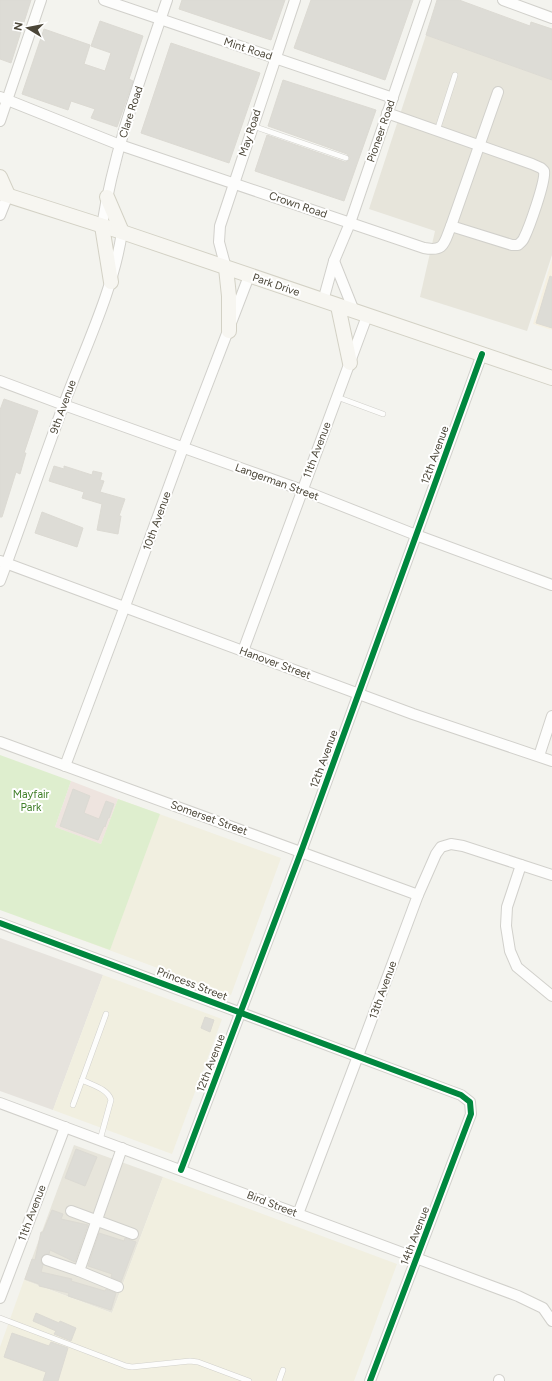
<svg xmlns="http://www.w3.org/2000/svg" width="552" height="1381" font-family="Figtree,sans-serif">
  <rect width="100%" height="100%" fill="#f3f3ee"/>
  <g fill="#e7e5db">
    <polygon points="426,35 552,80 552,255 527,331 420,297 435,231 369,209"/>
    <polygon points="74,1145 163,1177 112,1313 24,1280"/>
  </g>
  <polygon fill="#f5f0e1" points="552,259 552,330 533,324"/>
  <polygon fill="#e6e3dd" points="0,938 103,975 53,1110 0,1091"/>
  <g fill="#f1efe0">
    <polygon points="118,799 281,858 231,995 22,918 55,827 101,843"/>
    <polygon points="103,975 222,1019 172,1154 53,1110"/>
    <polygon points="163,1177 397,1264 354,1381 0,1381 0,1347 24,1280 112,1313"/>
  </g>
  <polygon fill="#eee4df" points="71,781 118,799 101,844 55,827"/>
  <polygon fill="#deeece" points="0,755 71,781 55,827 101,844 118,799 160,814 110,950 0,910"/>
  <g fill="#dddcd6" stroke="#dcdad3">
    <polygon points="0,0 31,0 11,63 0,59"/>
    <polygon points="182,0 285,0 271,40 179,9"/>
    <polygon points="311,0 413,0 385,80 294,48"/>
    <polygon points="437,0 459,0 530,26 531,22 552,29 552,80 426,35"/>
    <polygon points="100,21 143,36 129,79 133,81 117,127 91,118 95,109 71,101 68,110 22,94 44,29 90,45 84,64 105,71 111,53 91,46"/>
    <polygon points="171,43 260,73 229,163 141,133"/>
    <polygon points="283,80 376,110 344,201 255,171 267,135 345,162 348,161 350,159 347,154 268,126"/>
    <polygon points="550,276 552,277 552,328 536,323"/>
    <polygon points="4,399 38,411 24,453 26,453 20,474 16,472 2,517 0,517 0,410"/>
    <polygon points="54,466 64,469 64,466 92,475 93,471 102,473 100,480 104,481 100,492 125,499 119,516 121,516 118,534 97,530 102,504 82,498 84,492 49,481"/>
    <polygon points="42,512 83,528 77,547 35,533"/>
    <polygon points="73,789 90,796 84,813 99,819 106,801 114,804 109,818 108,818 105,827 104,826 98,840 60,826"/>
    <polygon points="205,1017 214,1020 210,1032 201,1028"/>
    <polygon points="76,1149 97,1157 85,1186 65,1178"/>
    <polygon points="52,1210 63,1214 61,1219 88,1225 75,1262 50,1250 49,1254 45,1254 41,1258 41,1262 43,1265 41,1272 72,1279 71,1281 105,1291 106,1289 116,1293 111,1310 68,1296 69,1293 39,1286 39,1284 25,1279 32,1259 35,1260 41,1232 43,1232"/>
    <polygon points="99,1233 124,1241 125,1238 136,1242 121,1282 111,1277 112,1274 88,1266"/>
    <polygon points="36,1313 59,1323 60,1321 76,1328 71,1341 54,1334 56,1331 33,1321"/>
    <polygon points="12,1333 49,1346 51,1342 68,1348 58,1381 43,1381 46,1372 4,1357"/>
  </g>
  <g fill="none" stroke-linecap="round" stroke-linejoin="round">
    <g stroke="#d1d0cb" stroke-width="6">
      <g id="lane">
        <polyline points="253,126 346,158"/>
        <polyline points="437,131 455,75"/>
        <polyline points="337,397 383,414"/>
        <path d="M82,1080C92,1085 108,1089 111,1100L100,1140"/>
        <polyline points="73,1105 106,1014"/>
        <polyline points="0,1318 126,1366 132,1367 190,1361 198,1362 249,1381"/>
        <polyline points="279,1381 283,1370"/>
      </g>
    </g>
    <g stroke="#d1d0cb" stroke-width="12">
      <g id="street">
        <polyline points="104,0 393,98"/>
        <polyline points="503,0 552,18"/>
        <path d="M0,97L120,145L424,248C445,252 444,243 451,226L498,92"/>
        <path d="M387,113L532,164L541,168L544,171C546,181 529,228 524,238C523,241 520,243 518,245H512L451,226"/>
        <polyline points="0,121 41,0"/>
        <polyline points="0,215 8,195"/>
        <path d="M102,226C114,149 142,74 167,0"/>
        <polyline points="334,261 354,311"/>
        <polyline points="226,268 219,242 220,226 295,0"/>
        <polyline points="323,301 334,261 350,223 426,0"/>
        <polyline points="0,381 64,405 302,490 416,535 552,585"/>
        <polyline points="0,561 413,714 552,761"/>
        <path d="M0,581C23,520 44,457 67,396C87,344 114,287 122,232"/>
        <polyline points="243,651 367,316"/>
        <polyline points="0,742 418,895"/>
        <polyline points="539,756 552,716"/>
        <polyline points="65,766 125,606 183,448 249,276"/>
        <polyline points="521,865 507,907 506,926 510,951 517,967 552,996"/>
        <polyline points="0,923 461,1095 470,1102 471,1114 370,1381"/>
        <polyline points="0,1103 518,1296 543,1308 552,1321"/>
        <polyline points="181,1170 301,852 482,354"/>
        <polyline points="71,1211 133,1234"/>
        <polyline points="298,1214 358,1056 418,895 436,854 441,847 451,844 463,846 552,875"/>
        <polyline points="47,1260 79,1271"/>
        <polyline points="118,1287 79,1271 122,1148"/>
        <polyline points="0,1298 65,1127"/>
        <polyline points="499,1381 499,1380"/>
      </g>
    </g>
    <g stroke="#d3d1c5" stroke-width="16">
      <g id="secondary">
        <polyline points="0,177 8,195"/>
        <polyline points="0,193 122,232 552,378"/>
        <polyline points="107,197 122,232"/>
        <polyline points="102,226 111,282"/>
        <polyline points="226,268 229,296 229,331"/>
        <polyline points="338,306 350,363"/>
      </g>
    </g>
    <use href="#lane" stroke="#fdfdfc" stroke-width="5"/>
    <use href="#street" stroke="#fdfdfc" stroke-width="10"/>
    <use href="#secondary" stroke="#f7f6f1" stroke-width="14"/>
    <g stroke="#fff" stroke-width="8">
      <g id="cycleway">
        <polyline points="0,923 461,1095 470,1102 471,1114 370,1381"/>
        <polyline points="181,1170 301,852 482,354"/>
      </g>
    </g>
    <use href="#cycleway" stroke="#00873e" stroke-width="6"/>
  </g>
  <g text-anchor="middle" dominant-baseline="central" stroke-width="4" stroke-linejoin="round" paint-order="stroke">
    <g font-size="11" fill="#4b4638" stroke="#fff">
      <text transform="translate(248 49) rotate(18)">Mint Road</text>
      <text transform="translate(131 112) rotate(-72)">Clare Road</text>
      <text transform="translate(381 131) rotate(-71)">Pioneer Road</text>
      <text transform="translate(250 133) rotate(-72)">May Road</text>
      <text transform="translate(298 205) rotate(19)">Crown Road</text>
      <text transform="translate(276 285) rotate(19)">Park Drive</text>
      <text transform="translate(63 407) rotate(-70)">9th Avenue</text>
      <text transform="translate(317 450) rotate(-69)">11th Avenue</text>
      <text transform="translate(435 455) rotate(-70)">12th Avenue</text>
      <text transform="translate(277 482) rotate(20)">Langerman Street</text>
      <text transform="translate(157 521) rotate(-70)">10th Avenue</text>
      <text transform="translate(275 663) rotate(20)">Hanover Street</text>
      <text transform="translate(324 759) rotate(-70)">12th Avenue</text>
      <text transform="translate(209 818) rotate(20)">Somerset Street</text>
      <text transform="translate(192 984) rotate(21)">Princess Street</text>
      <text transform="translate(383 990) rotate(-70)">13th Avenue</text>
      <text transform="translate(211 1063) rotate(-69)">12th Avenue</text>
      <text transform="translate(272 1204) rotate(21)">Bird Street</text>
      <text transform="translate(32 1213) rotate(-69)">11th Avenue</text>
      <text transform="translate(415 1236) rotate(-69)">14th Avenue</text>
    </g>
    <g font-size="11" fill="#407f29" stroke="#fff">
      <text x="31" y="794">Mayfair<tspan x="31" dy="13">Park</tspan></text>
    </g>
  </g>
  <g transform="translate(28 28) rotate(280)" stroke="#ffffff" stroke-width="3" paint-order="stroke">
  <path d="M0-3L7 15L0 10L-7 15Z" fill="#4b4638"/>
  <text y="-6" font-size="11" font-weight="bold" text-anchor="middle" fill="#4b4638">N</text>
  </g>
</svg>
